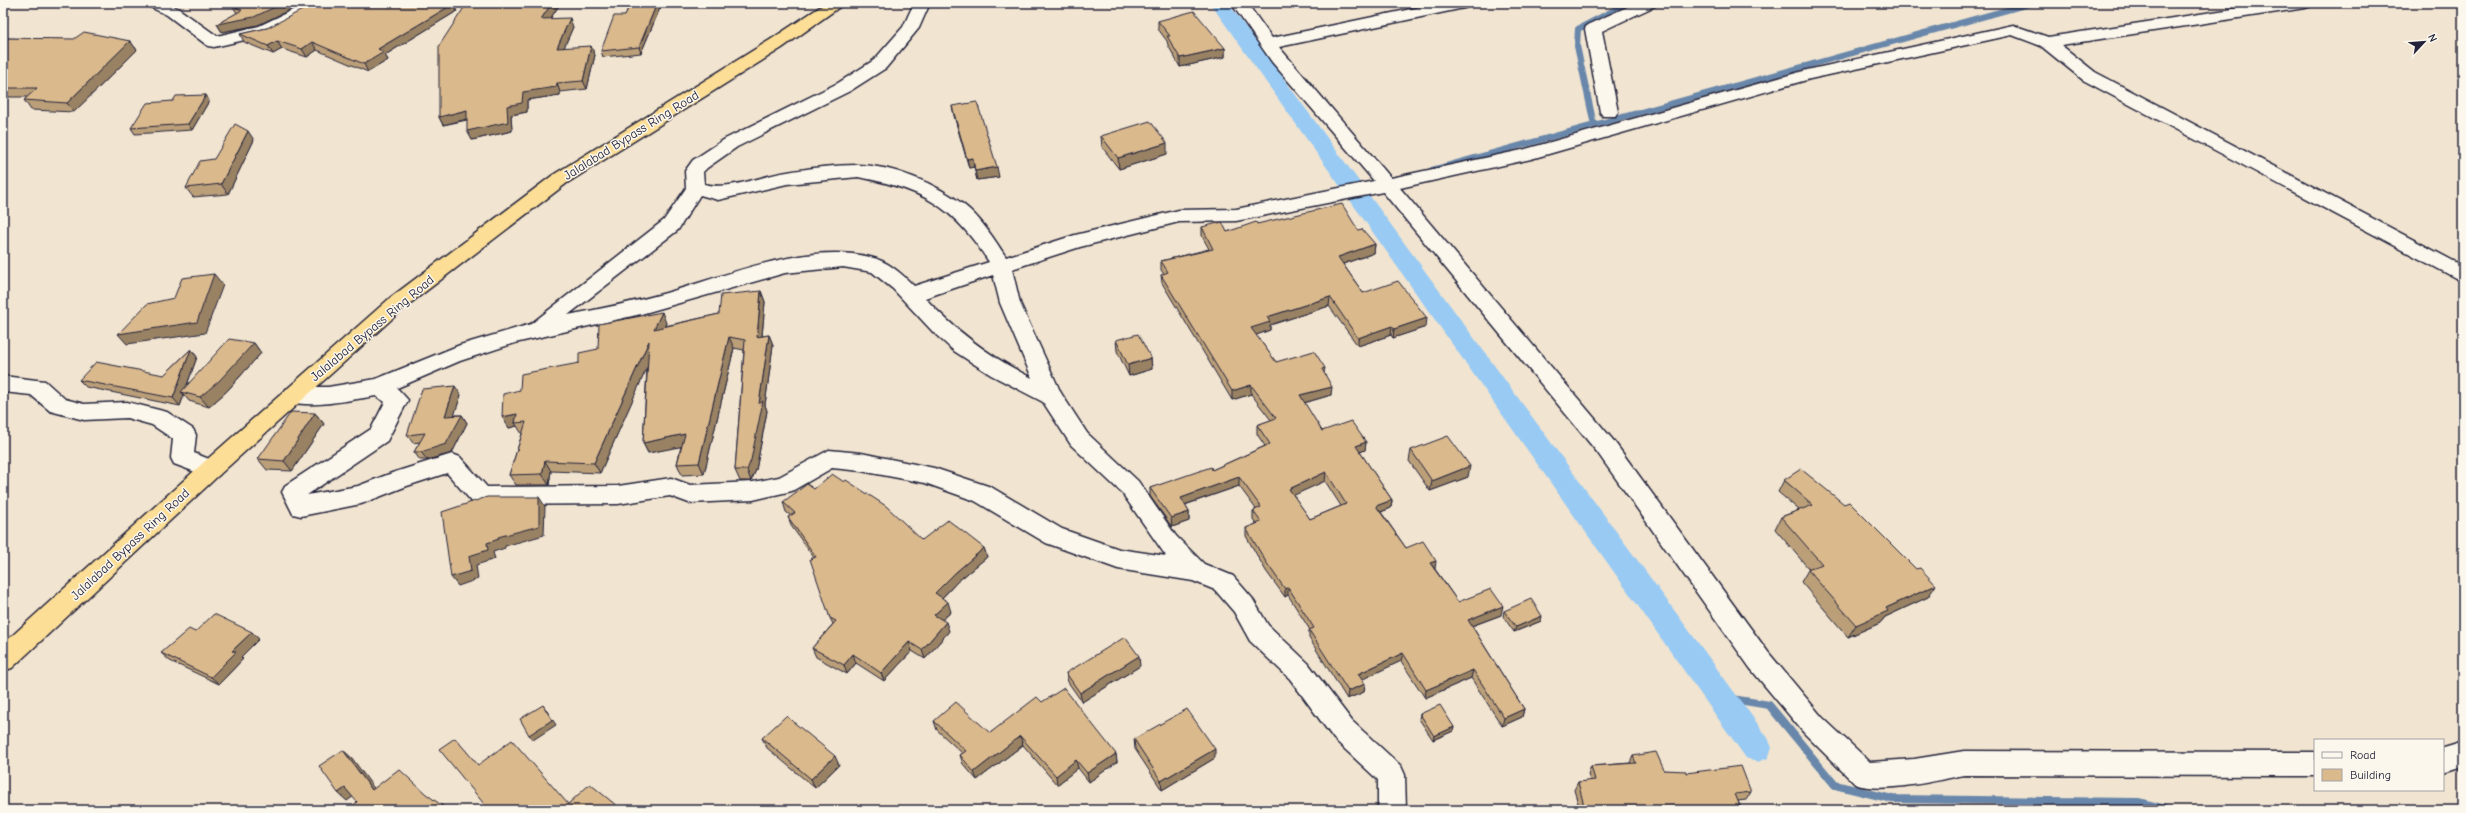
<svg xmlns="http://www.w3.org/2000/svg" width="2466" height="813" font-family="'Comic Neue',sans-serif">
  <rect width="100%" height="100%" fill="#f1e4d0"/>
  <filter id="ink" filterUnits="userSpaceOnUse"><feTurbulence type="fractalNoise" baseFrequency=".025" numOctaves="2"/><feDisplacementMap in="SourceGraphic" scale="8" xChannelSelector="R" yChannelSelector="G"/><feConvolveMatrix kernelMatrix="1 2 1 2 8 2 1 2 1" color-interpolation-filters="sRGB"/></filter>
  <g filter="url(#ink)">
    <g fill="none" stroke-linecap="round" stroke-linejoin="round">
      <g stroke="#6987aa" stroke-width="6">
        <polyline points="1594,125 1577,46 1578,29 1628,3"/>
        <polyline points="1432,170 2032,3"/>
      </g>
      <polyline stroke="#6987aa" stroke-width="8" points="1720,697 1769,705 1835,785 1892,799 2140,802 2169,810"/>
      <polygon fill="#98caf4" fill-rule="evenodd" points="1210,3 1228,3 1768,738 1772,748 1768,758 1757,762 1746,758"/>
      <g stroke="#22223b" stroke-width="3">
        <g id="street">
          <polygon points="146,3 167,3 179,9 217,36 259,26 307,3 328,3 326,6 271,34 214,47 208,46 167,15 148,6"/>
          <path d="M914,3H930L919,28L886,68L850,91L737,147L707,168L703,172L704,184C731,191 760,176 787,172C810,168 835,165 857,165C892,165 937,184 964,205C981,218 994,239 1006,257L1075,235L1179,210L1236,209L1374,181L1272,62L1231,3H1247L1272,38L1440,3H1472L1470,6L1464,8L1279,47L1391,178L1522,150L1807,70L2013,25L2048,37L2272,3H2313L2311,6L2305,8L2061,45L2095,72L2463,266V282L2083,80L2041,46L2012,35L1810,79L1531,159L1400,188L1613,440L1768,652L1822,717L1870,762L1914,759L1964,751L2315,752V776L1964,775C1936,781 1882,794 1855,784L1804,733L1750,668L1597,452L1383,192L1236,221L1179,222L1080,247L1012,269L1020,303L1061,393L1087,433L1138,481L1176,536L1204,564L1233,576L1252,598L1268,625L1308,663L1352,721L1401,766L1405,775L1406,810H1378V780L1334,739L1290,679L1250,641L1234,612L1215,590L1193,581L1118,569L1046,543L975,501L925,483L861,471L832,468L792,491L753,500L689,503L670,496L618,504L481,505L473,503L447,473L407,486L361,504L301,516L293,514L282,492L286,485L371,429L385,402L376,396C348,400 314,409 286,401L283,395L286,389L294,387H328L376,379L460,345L531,324L664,220L686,188L685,171L693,160L725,139L838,83L874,60L903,27ZM858,177C923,189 953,206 989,262L914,286C901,273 888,261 870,257C807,241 726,276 666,293C633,302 601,309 568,315L678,230L700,195L718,200L787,184ZM843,267L872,272L893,289L934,333L954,351L991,375L1043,402L1071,445L1122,493L1166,556L1119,549L1062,529L991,487L934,468L861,453L829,450L779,477L753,482L690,485L671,478L618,486L487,487L460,457L452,454L392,473L358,486L307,495L387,441L408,400L397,388L460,361L515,343L641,314L785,273ZM993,275L1000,303L1032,378C990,357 957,332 925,298Z"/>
          <polygon points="1636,3 1657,3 1655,6 1602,31 1618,112 1615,116 1603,116 1600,112 1585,29 1587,25"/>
          <polygon points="3,376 45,381 65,399 84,404 127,402 167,412 193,429 196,435 194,453 219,463 222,469 219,475 211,478 174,464 171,458 173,439 152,425 127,418 84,420 50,411 31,395 3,392"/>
          <polygon points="2463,742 2463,766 2443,772 2443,748"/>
        </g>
      </g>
      <g stroke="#22223b" stroke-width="3">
        <polygon id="highway" points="826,3 845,3 782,48 567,183 404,308 219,475 12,668 3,671 3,644 203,463 390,298 553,175 770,40"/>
      </g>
      <use href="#street" fill="#fbf7ec" fill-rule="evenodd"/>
      <use href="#highway" fill="#fdde96" fill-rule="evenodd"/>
    </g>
    <g fill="#bb9f79" stroke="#22223b" fill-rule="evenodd">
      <polygon points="235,3 258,25 222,32 217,24 237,13 232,5"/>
      <polygon points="630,3 658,3 660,8 641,53 603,57 601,51 625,16"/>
      <polygon points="558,7 550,19 573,27 564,47 595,55 587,89 560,92 560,95 527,100 527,112 511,115 512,131 472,140 467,120 443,125 439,117"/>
      <polygon points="457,11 385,55 388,60 368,72 317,50 307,57 282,49 273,54 244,42 240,34 267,28"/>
      <polygon points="1158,21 1225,48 1225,57 1180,67 1168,45 1167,41 1158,29"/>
      <polygon points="3,38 130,41 137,50 74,112 31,110 24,100 27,97 3,97"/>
      <polygon points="206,95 209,101 192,130 135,134 131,128 173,101"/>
      <polygon points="952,106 999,177 977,180 974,167 969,168 954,116"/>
      <polygon points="1101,136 1167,154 1119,169 1102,147"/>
      <polygon points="254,140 228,194 193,197 186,188 214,159"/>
      <path d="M1257,224L1358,230L1375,244L1374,253L1343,264L1363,293L1426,327L1393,338L1391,335L1358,346L1329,306L1270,325V330L1256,335L1276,362L1325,368L1324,372L1331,395L1304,403L1322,431L1366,442L1365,450L1360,452L1392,500L1391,508L1381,512L1406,548L1435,569L1458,602L1501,615L1472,626L1524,709L1522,717L1502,726L1471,678L1425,698L1401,661L1362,679L1365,684L1364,692L1347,699L1309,638V630H1310L1288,595L1285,597L1266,571L1246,536V528L1256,524L1253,519V511L1256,509L1239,486L1185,505L1189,512V521L1172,527L1150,496V488L1212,470L1265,446L1257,434V425L1271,420L1251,394L1232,400L1162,283L1161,275L1164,274L1161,270V261L1209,249L1202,236V227L1227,232ZM1325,481L1341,506L1310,519L1293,495Z"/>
      <polygon points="761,291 765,302 762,336 769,335 773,345 765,405 767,411 756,470 751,481 740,481 735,470 744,350 734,348 704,474 682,475 677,464 681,446 648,453 643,443 647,367 600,473 551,471 549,485 516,485 509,475 522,434 517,426 509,428 520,390 579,363 598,349 666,323 665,326 719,314"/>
      <polygon points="1116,340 1151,358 1152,369 1129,376 1117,351"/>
      <polygon points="254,343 261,353 227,391 209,407 189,401 184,395 180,406 86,387 79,380 164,375 191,349 197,357 187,385"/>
      <polygon points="461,395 454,415 462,415 467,423 452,453 427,460 420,460 414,452 420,442 413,443 407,435"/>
      <polygon points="315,413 324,424 292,471 267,470 258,459"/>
      <polygon points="1411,450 1468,477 1430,491 1409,461"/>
      <polygon points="1784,480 1928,597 1885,617 1880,623 1848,637 1801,582 1808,570 1809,569 1775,529 1781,517 1799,510 1778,492"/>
      <polygon points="814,489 922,540 984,548 987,557 957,582 942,598 951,612 942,620 949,631 925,659 912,651 884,681 856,663 847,674 816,657 812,648 833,624 830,618 814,558 792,527 788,517 791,516 786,512 783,502"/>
      <polygon points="1504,611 1541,621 1514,632 1503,616"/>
      <polygon points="195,632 259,639 241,657 243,659 219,684 170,661 161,653"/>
      <polygon points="1140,666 1082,702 1068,682 1066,673"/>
      <polygon points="1042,702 1116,754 1117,762 1089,782 1078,768 1057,785 1023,745 977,780 963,764 960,755 962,753 937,730 934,721 990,733"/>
      <polygon points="1420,714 1454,727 1453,731 1433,740 1419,719"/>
      <polygon points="762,738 839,765 815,788 767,748"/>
      <polygon points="1134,739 1215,758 1162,790 1135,749"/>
      <polygon points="1633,756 1664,770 1686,773 1751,792 1746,800 1738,801 1740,806 1737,810 1580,810 1574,790 1578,782 1590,781 1588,774 1591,766 1630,763"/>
    </g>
    <g fill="#998263" stroke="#22223b">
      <polygon points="283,3 304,3 258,25 222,32 217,24"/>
      <polygon points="552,3 557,3 558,7 544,28 541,19"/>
      <polygon points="657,3 660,8 641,53 639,47"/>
      <polygon points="453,4 457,11 385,55 388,60 368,72 364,64 378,49"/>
      <polygon points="570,18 573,27 560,57 557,48"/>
      <polygon points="130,41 137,50 74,112 67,103"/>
      <polygon points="277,41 282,49 273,54 268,46"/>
      <polygon points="312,42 317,50 307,57 302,49"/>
      <polygon points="591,46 595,55 587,89 583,81"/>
      <polygon points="1225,48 1225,57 1180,67 1180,58"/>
      <polygon points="557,83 560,92 560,95 527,100 527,112 511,115 512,131 472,140 467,131 507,106 523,92"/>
      <polygon points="206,95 209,101 192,130 188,124"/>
      <polygon points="467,110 471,118 443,125 439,117"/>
      <polygon points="248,131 254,140 228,194 221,184"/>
      <polygon points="1167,143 1167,154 1119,169 1118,158"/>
      <polygon points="973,158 974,167 969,168 967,159"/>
      <polygon points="997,167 999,177 977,180 975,171"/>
      <polygon points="1375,244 1374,253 1337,266 1338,257"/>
      <polygon points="214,274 223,285 205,333 127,344 118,334"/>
      <polygon points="761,291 765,302 761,348 757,337"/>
      <polygon points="1330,297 1329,306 1270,325 1270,330 1251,337 1251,328 1267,317"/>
      <polygon points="662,312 666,323 659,340 654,329"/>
      <polygon points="1427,318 1426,327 1393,338 1394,329"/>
      <polygon points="1392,326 1391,335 1358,346 1358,338"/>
      <polygon points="769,335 773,345 765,405 767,411 756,470 751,481 747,470 759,404"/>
      <polygon points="729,337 734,348 704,474 699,463"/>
      <polygon points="649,341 654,352 600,473 594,463"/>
      <polygon points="254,343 261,353 227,391 209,407 200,397"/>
      <polygon points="191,349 197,357 184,393 181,392 184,395 180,406 173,398"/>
      <polygon points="1151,358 1152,369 1129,376 1128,365"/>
      <polygon points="1251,385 1251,394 1232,400 1232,391"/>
      <polygon points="455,386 461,395 451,425 445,416"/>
      <polygon points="1332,387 1331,395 1300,404 1300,395"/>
      <polygon points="315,413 324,424 292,471 284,461"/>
      <polygon points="517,414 515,423 517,426 509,428 502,417"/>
      <polygon points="462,415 467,423 452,453 427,460 421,452"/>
      <polygon points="685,434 690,445 648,453 643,443"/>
      <polygon points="1366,442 1365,450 1355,454 1356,446"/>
      <polygon points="545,461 551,471 549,485 542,474"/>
      <polygon points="1470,466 1468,477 1430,491 1432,481"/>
      <polygon points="1326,472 1325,481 1288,498 1289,489"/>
      <polygon points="1239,477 1239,486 1181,506 1181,498"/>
      <polygon points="539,497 545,506 544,535 505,546 505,548 493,552 495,559 476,565 478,579 458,586 451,577 469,556 487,543"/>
      <polygon points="1392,500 1391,508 1375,514 1376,506"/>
      <polygon points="1189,512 1189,521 1172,527 1171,518"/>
      <polygon points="984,548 987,557 957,582 938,602 935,593 955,573"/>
      <polygon points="1436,561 1435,569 1430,563"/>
      <polygon points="1936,585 1928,597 1885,617 1880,623 1848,637 1856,625 1886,608"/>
      <polygon points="1288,587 1288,595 1285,597 1285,589"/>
      <polygon points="948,602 951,612 937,624 934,615"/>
      <polygon points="1503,606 1501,615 1466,628 1468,620"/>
      <polygon points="1542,616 1541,621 1514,632 1516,627"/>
      <polygon points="946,622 949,631 925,659 922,650"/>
      <polygon points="252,632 259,639 241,657 243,659 219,684 211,677 232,651"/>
      <polygon points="909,642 912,651 884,681 881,673"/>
      <polygon points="1403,653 1401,661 1357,682 1358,674"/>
      <polygon points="853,654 856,663 847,674 844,665"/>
      <polygon points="1139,656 1140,666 1082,702 1080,693"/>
      <polygon points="1473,670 1471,678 1425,698 1426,690"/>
      <polygon points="1365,684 1364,692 1347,699 1348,691"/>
      <polygon points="543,705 556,725 533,740 529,735"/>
      <polygon points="1524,709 1522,717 1502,726 1504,718"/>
      <polygon points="1454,727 1453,731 1433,740 1434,736"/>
      <polygon points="1020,736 1023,745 977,780 974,772"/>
      <polygon points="1215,749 1215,758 1162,790 1161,781"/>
      <polygon points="343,750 352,758 381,798 372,790"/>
      <polygon points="1116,754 1117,762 1089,782 1087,773"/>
      <polygon points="835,756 839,765 815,788 811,779"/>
      <polygon points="1076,760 1078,768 1057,785 1056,776"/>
      <polygon points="345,788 354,796 347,801 338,793"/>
    </g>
    <g fill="#dab98d" stroke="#22223b" fill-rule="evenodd">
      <polygon points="235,3 283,3 254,17 217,24 242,10 232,5"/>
      <polygon points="316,3 451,3 453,4 378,49 384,52 364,64 312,42 302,49 277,41 268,46 240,34 267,28"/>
      <polygon points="467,3 552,3 541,19 570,18 557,48 591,46 583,81 557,83 556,87 523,92 522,103 507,106 508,122 467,131 467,110 439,117 439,46"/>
      <polygon points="630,3 657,3 639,47 601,51 614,16 625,16"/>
      <polygon points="1194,11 1225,48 1180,58 1167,36 1170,36 1158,21"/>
      <polygon points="84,32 130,41 67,103 24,100 37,88 3,88 3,38 74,39"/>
      <polygon points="206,95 188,124 131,128 147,103 173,101 176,96"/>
      <polygon points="977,102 997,167 975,171 973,158 967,159 952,106"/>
      <polygon points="1150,121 1167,143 1118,158 1101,136"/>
      <polygon points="235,124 248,131 221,184 186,188 200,161 214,159"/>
      <path d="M1342,204L1358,230L1362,229L1375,244L1338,257L1363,293L1398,281L1427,318L1394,329L1392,326L1358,338L1330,297L1267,317L1270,322L1251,328L1276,362L1314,351L1325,368L1322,369L1332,387L1300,395L1322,431L1351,421L1366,442L1356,446L1392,500L1376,506L1406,548L1423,541L1436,561L1430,563L1458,602L1491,589L1503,606L1468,620L1524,709L1504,718L1473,670L1426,690L1403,653L1358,674L1365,684L1348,691L1309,630L1314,628L1288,587L1285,589L1266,562L1246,528L1261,522L1253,511L1261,507L1239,477L1181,498L1189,512L1171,518L1150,488L1211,467L1212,470L1270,444L1257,425L1276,418L1251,385L1232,391L1161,275L1168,272L1161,261L1213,249L1202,227L1222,222L1227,232L1256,222L1257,224ZM1326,472L1346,504L1310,519L1289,489Z"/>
      <polygon points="214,274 197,322 118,334 147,304 174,298 182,278"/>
      <polygon points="761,291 757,337 769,335 759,404 763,401 751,460 747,470 735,470 745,340 729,337 699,463 677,464 685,434 643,443 649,341 594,463 545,461 542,474 509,475 526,422 515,423 517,414 502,417 503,394 520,390 521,374 579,363 579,353 598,349 599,324 662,312 654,329 719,314 721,295"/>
      <polygon points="1138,334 1151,358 1128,365 1116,340"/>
      <polygon points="229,339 254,343 219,381 200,397 181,392"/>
      <polygon points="191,349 173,398 79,380 96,362 164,375"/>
      <polygon points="455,386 445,416 462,415 446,444 421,452 414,452 425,433 407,435 422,389"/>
      <polygon points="291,412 315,413 284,461 258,459"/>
      <polygon points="1448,436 1470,466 1432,481 1411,450"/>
      <polygon points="1801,469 1844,504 1849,502 1916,569 1920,568 1936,585 1886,608 1888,611 1856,625 1808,570 1822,564 1781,517 1813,505 1784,480"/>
      <polygon points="832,474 844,482 846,480 886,506 922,540 948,520 984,548 955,573 935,593 948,602 934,615 946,622 922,650 909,642 881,673 853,654 844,665 812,648 836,621 830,618 810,559 816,557 788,517 795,513 783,502 807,484 814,489"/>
      <polygon points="487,497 539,497 539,526 498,537 499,539 487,543 488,550 469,556 471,571 451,577 442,512"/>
      <polygon points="1531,599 1542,616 1516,627 1504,611"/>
      <polygon points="214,614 252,632 232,651 236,652 211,677 161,653 189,629 195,632"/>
      <polygon points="1125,637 1139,656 1080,693 1066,673"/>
      <polygon points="1064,688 1116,754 1087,773 1076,760 1056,776 1020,736 974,772 960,755 966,751 934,721 956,702 990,733 1037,697 1042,702"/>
      <polygon points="543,705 552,720 529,735 520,719"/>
      <polygon points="1440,705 1454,727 1434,736 1420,714"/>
      <polygon points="1187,709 1215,749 1161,781 1134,739"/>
      <polygon points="786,716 835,756 811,779 762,738"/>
      <polygon points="455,738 478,765 512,740 568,804 590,784 622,810 489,810 439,749"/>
      <polygon points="343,750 372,790 399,769 426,794 448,810 348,810 357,802 345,788 338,793 319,766"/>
      <polygon points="1656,752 1664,770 1686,771 1686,773 1741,766 1751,792 1735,794 1740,806 1712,810 1585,810 1578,782 1595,780 1591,766 1636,763 1633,756"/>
    </g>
  </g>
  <g text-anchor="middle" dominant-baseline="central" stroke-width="3" stroke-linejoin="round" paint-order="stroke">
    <g font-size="13" fill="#22223b" stroke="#fbf7ec">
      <text transform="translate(631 135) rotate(-32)">Jalalabad Bypass Ring Road</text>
      <text transform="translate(372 328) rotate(-40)">Jalalabad Bypass Ring Road</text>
      <text transform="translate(130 544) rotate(-43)">Jalalabad Bypass Ring Road</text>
    </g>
  </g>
  <rect width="2466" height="813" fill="none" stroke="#fbf7ec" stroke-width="16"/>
  <rect x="8" y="8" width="2450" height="797" fill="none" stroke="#22223b" stroke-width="1.5" filter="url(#ink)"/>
  <rect x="2314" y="739" width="130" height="52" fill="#fbf7ec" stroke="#a4a2a5"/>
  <rect x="2322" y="752" width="20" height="6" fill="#fbf7ec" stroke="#a4a2a5"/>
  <text x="2350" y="759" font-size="12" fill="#22223b">Road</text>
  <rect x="2322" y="769" width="20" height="12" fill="#dab98d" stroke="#a4a2a5"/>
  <text x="2350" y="779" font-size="12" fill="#22223b">Building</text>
  <g transform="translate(2424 42) rotate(64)" stroke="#fbf7ec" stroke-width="3" paint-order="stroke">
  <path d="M0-3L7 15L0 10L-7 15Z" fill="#22223b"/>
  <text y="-6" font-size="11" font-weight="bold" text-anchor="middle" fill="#22223b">N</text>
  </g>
</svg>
